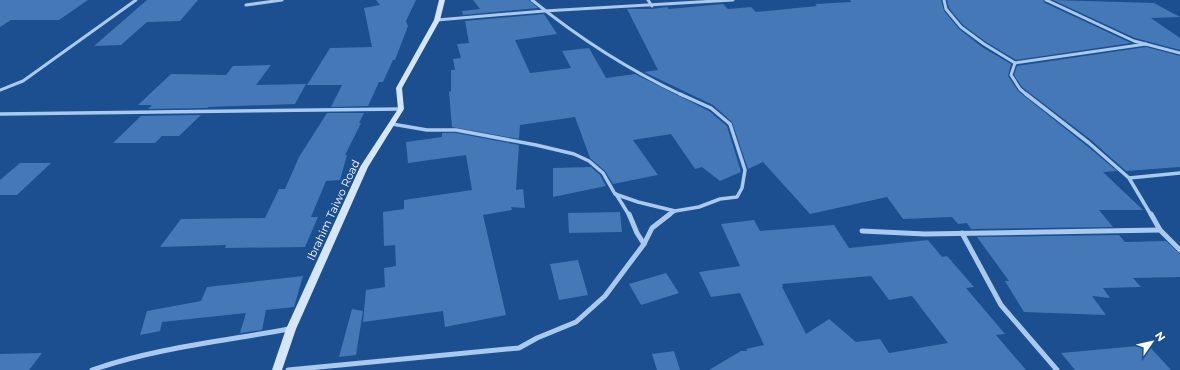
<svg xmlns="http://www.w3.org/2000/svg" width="1180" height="370" font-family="Montserrat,sans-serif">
  <rect width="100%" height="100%" fill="#1b4f8f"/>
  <g fill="#4478b7" fill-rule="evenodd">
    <polygon points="0,0 88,0 59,20 11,20 0,27"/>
    <polygon points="147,0 198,0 180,21 147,22 121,45 94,46"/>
    <polygon points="376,0 416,0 406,21 408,26 395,60 393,60 383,82 379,82 368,106 331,107 342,85 307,85 330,48 372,47 364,8 380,5"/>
    <polygon points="473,0 529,0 538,8 463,15 462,11 480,9"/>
    <polygon points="850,0 941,0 944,11 959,29 982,47 1011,64 1008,76 1018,91 1087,146 1117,171 1103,172 1143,210 1099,210 1113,227 971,229 967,223 958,224 952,217 903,219 887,197 810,214 763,162 748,169 732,122 713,105 644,72 658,70 627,9 652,9 667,7 669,9 723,4 728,9 751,7 756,12 817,6 815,4 851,2"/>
    <polygon points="947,0 1043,0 1045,3 1131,43 1016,60 986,42 963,25 949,8"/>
    <polygon points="1053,0 1154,3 1180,17 1151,18 1180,38 1180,50 1135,38"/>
    <polygon points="544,14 557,34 515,40 530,73 571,68 562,51 589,48 606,78 635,74 709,111 727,126 741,172 720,181 702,167 695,169 671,134 633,140 658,175 613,184 605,171 590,158 575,117 520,125 519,139 452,127 449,92 451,91 451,70 455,70 453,59 461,58 457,44 469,43 465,21"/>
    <polygon points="1146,47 1180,56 1180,167 1126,171 1091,140 1022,87 1014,75 1017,66"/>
    <polygon points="271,65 256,85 306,84 295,104 209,107 207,108 148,109 152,105 138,105 171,74 226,75 233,66"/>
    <polygon points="327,113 364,113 359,123 361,123 345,155 347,155 340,180 326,181 311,217 318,217 305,247 225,248 226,245 160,247 181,219 265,218 279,189 285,189 299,157"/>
    <polygon points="201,115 179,136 162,136 155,143 113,143 141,116"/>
    <polygon points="442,133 456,133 519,145 516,190 523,189 525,208 511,207 512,210 483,215 506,315 445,327 443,311 363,322 366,290 385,287 384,268 396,266 395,245 384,246 383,212 404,209 404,200 472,190 466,155 408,163 406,142 442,137"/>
    <polygon points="20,163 51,163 17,195 0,195 0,180"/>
    <polygon points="591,167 600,175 606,186 553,197 553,168"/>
    <polygon points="620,212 622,232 569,233 568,213"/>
    <path d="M754,220L760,231L834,225L849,248L928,240L942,257L947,256L974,287L966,288L1005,334L996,335L1026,370H709L741,351H747L746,349L764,345L740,293L711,297L699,272L740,266L721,224ZM871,276L889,300L912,296L948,343L889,353L880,339L856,342L829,319L806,334L782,287L783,286L782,284Z"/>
    <polygon points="1119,235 1125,242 1166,241 1180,254 1180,277 1133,278 1141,287 1103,288 1110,298 1092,296 1106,315 1024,312 1005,281 1009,281 977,237"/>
    <polygon points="578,260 588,295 559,300 550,264"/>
    <polygon points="666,273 679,293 641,305 629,284"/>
    <polygon points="303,276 294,307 266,310 262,330 240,333 246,313 162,322 160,331 140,335 147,311 201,301 207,287"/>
    <polygon points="352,309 363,311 356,355 339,357"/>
    <polygon points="1148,345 1171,370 1075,370 1061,353"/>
    <polygon points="674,351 680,370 657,370 652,354"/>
    <polygon points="42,353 29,370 0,370 0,354"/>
  </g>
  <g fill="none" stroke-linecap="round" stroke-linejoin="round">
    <g stroke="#a9c9ee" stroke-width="3">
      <path d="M532,0C580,39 627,69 682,95"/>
      <polyline points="648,0 652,6"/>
      <polyline points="944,0 946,9 961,27 984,44 1015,63 1146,44"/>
      <polyline points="1046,0 1134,41 1180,53"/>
      <polyline points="246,5 282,0"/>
      <polyline points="437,20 544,11 733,0"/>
      <polyline points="1015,63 1011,75 1020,89 1027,95"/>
      <polyline points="0,90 23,81 136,0"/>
    </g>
    <g stroke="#a9c9ee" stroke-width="3.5">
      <polyline points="1026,94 1089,143 1129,178"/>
      <polyline points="0,114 401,109"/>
      <polyline points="392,124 427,130 456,130 536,145 574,154 589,161 603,173 615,194 638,202 675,211 699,207 720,199 737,197 742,188 745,170 730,124 711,108 680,94"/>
      <polyline points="616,194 629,215"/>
      <polyline points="669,215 675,211"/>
      <polyline points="1151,215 1129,178 1180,173"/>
    </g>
    <g stroke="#a9c9ee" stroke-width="5">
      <polyline points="629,214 637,233 644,244"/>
      <polyline points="1151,214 1160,230 1180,250"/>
      <polyline points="862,231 925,234 1160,230"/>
      <polyline points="962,233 1001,305 1057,370"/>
      <path d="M92,370C155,348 224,341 289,329"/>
      <polyline points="288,370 519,348 537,338 576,322 605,296 644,244 652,228 670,214"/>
    </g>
    <polygon fill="#d6e6fa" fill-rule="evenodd" points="439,0 445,0 440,20 402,88 404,109 368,167 296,329 282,370 272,370 286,329 360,167 398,109 396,88 434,20"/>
  </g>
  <g text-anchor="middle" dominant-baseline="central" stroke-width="4" stroke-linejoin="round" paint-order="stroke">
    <g font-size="11" fill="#fff" stroke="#1b4f8f">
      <text transform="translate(333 210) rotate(-65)">Ibrahim Taiwo Road</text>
    </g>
  </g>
  <g transform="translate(1152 342) rotate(56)" stroke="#1b4f8f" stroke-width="3" paint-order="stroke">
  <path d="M0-3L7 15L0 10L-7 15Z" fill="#ffffff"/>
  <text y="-6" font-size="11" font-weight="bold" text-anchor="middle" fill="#ffffff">N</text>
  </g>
</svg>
